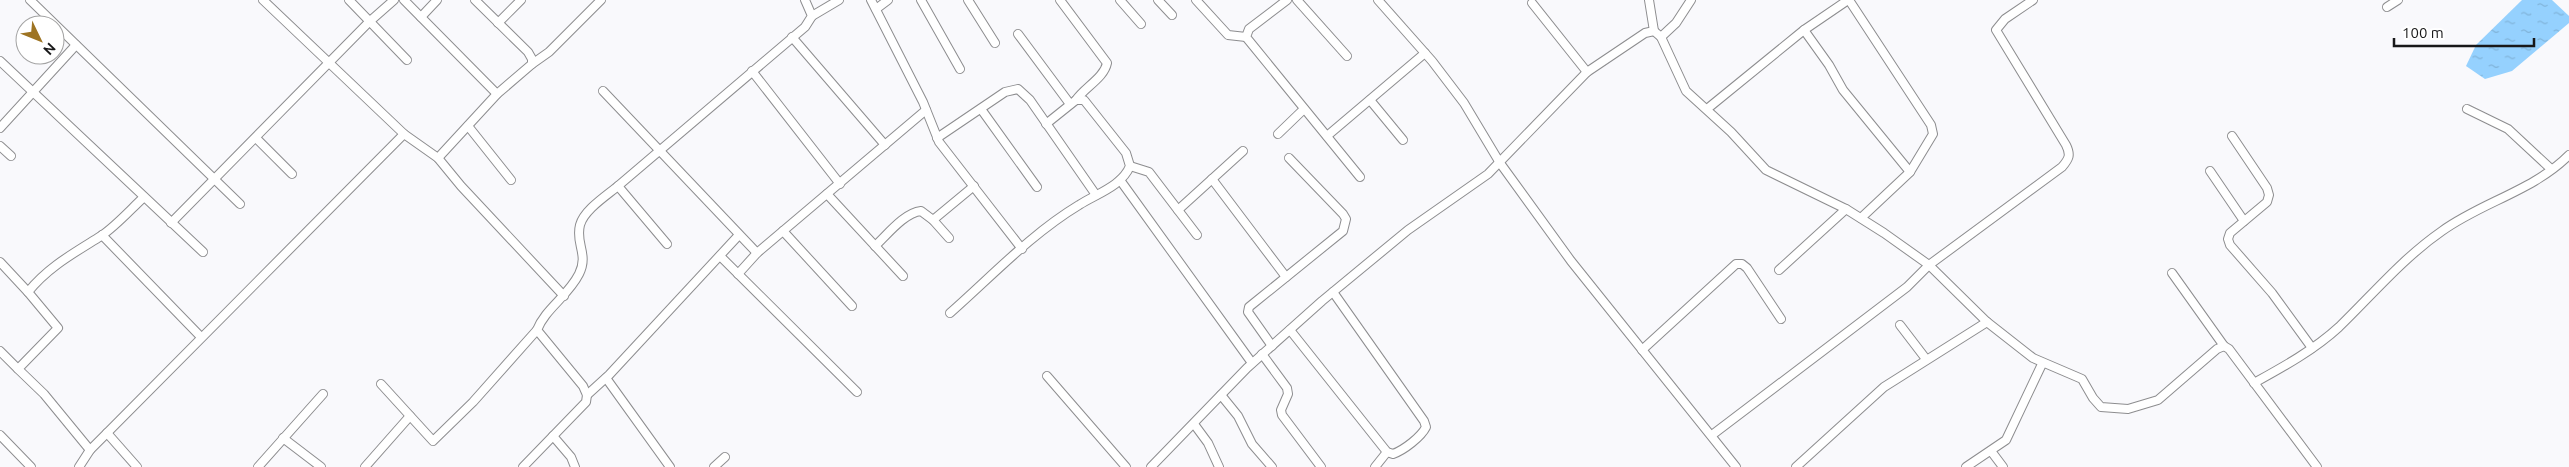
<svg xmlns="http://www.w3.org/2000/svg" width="2569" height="467" font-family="Ubuntu,sans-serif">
  <defs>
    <pattern id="water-ripples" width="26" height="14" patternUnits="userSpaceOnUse" patternTransform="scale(1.25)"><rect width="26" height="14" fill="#95d1fe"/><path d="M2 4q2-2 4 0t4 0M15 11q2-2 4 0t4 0" fill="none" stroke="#80b3d9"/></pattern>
  </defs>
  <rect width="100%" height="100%" fill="#f9f9fc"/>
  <polygon fill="url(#water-ripples)" points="2522,0 2552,0 2569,16 2569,23 2512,71 2485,79 2466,66 2476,45"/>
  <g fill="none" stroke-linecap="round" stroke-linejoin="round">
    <g stroke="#8d8d8f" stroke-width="10">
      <g id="minor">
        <polyline points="30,0 240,204"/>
        <polyline points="263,0 404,134"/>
        <polyline points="349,0 407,60"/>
        <polyline points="404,0 497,94"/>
        <polyline points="871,0 923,102 939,142 1022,249"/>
        <polyline points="921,0 960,69"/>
        <polyline points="968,0 995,43"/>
        <path d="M1060,0L1107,63C1104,78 1085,87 1076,100"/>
        <polyline points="1120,0 1141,24"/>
        <polyline points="1158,0 1172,15"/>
        <polyline points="1196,0 1228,35 1246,37"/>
        <polyline points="1287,0 1249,29 1246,37 1360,177"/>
        <polyline points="1297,0 1347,56"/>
        <polyline points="1378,0 1432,61 1464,103 1500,163 1571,261 1736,467"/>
        <polyline points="1649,0 1654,31"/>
        <polyline points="1849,0 1931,125 1933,134 1910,172 1861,218"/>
        <polyline points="1532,3 1587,72"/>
        <polyline points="2387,7 2398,0"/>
        <polyline points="876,9 888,0"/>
        <polyline points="812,16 839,0"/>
        <polyline points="421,17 437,0"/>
        <polyline points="498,23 521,0"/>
        <polyline points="1804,30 1829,65 1843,90 1910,172"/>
        <polyline points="1018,34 1070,104"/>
        <polyline points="792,37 885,145"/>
        <polyline points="1661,37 1676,23 1691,0"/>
        <polyline points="0,61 203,252"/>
        <polyline points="532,64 549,52 601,0"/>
        <polyline points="752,71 840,184"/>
        <polyline points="603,91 757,253"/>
        <polyline points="1370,100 1403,140"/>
        <polyline points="981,109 1037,187"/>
        <polyline points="1707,109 1804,30 1848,0"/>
        <polyline points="2467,109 2508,129 2551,169"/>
        <polyline points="468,126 511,180"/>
        <polyline points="0,128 76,45"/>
        <polyline points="1278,134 1304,109"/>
        <polyline points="1327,136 1425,53"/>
        <polyline points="2232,136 2267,188 2269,195 2267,202 2230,233 2228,239 2230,245 2272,293 2312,348"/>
        <polyline points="256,138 292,174"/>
        <polyline points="937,138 1005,92 1018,89 1030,100 1096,195"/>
        <polyline points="0,146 11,156"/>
        <polyline points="438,158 497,94 532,64 532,59 528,52 475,0"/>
        <polyline points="1130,166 1149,172 1197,235"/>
        <polyline points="2210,171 2244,221"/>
        <polyline points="1212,179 1286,277"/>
        <polyline points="1120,180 1252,363"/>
        <polyline points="618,186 667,244"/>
        <polyline points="827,194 903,276"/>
        <polyline points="1178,210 1243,151"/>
        <polyline points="933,220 974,186"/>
        <polyline points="171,223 369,22 394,0"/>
        <polyline points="783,231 852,306"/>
        <polyline points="102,235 201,337"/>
        <path d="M875,246C888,234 904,213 921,211L933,220L949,238"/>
        <polyline points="720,256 857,392"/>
        <polyline points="0,262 28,292"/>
        <polyline points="1779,270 1846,209"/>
        <polyline points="2172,273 2224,346"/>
        <polyline points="738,274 757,253 926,110"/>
        <path d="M950,313C992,276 1031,234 1079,205C1096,194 1122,186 1130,166L1126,153L1084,100H1076L1046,124"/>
        <polyline points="1900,325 1926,359"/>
        <path d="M1290,330L1387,452L1393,454C1404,450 1421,437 1426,427L1424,421L1333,292"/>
        <polyline points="1272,346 1248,312 1249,307 1343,231 1346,219 1343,214 1289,158"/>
        <polyline points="1642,350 1736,264 1742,264 1747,268 1781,319"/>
        <polyline points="0,351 18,369"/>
        <polyline points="1262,354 1287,388 1288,394 1281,410 1282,415 1321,467"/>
        <polyline points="1047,376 1126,467"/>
        <polyline points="606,378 670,467"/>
        <path d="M2254,383C2283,367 2314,350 2339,327C2373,294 2403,258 2442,231C2482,202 2533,191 2569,155"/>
        <polyline points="381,384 433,441 473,402 537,330"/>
        <polyline points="587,395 609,375 738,236"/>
        <polyline points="1221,395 1238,416 1252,444 1272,467"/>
        <polyline points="1194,424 1208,443 1219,467"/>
        <polyline points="107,433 137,467"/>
        <polyline points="0,435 31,467"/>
        <path d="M1712,435L1907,287L1929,265L2062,167C2069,159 2071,155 2066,145L1996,30L2005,19L2033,0"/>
        <polyline points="553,436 571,457 575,467"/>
        <polyline points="283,438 321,467"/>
        <path d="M90,450L44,394L18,369L58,328L28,292C48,267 74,253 101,236C116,226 130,210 144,197"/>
        <polyline points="1991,451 2003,467"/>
        <polyline points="79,467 90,450 107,433 404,134 438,158 461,186 564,296"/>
        <polyline points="258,467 323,394"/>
        <polyline points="365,467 410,416"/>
        <path d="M523,467L586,402L587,395L583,386L537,330C545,309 568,296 579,274C589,254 575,244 580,225C584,210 606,196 618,186L805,27L812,16L805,0"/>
        <polyline points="714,467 725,457"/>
        <polyline points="1151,467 1247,368 1322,301 1408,230 1488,174 1587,72 1645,33 1654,31 1661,37 1686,91 1731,132 1766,170 1846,209 1884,233 1929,265 1987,322 2033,358 2082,379 2093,398 2101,407 2128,409 2158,400 2217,349 2224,346 2229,349 2317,467"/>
        <polyline points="1375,467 1387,452"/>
        <polyline points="1796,467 1884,387 1987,322"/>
        <polyline points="1966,467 2006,440 2042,364"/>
      </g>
    </g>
    <use href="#minor" stroke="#fff" stroke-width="8"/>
  </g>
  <g transform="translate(40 40) rotate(133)"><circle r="24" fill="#ffffff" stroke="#a3a3a3"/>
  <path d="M0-4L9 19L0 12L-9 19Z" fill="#9e7423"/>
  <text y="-8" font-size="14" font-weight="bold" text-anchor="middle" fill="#181819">N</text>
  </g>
  <path d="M2394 38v8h140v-8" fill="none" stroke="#181819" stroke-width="2.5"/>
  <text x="2402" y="38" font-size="15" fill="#181819" stroke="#ffffff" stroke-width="4" paint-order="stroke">100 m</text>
</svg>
